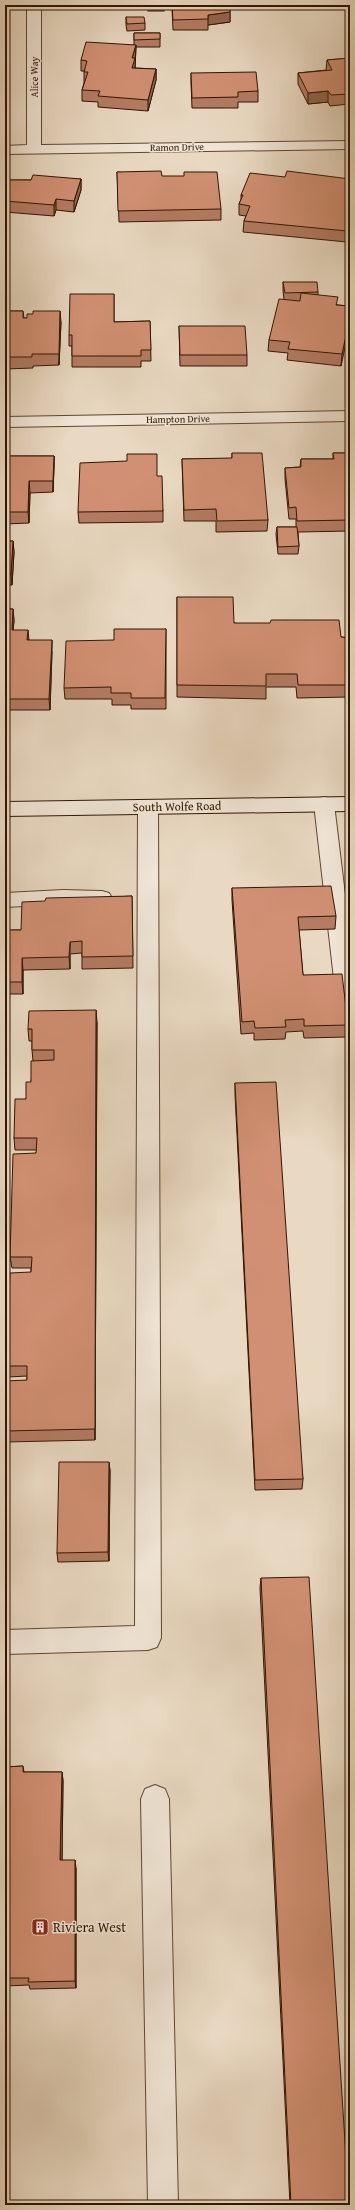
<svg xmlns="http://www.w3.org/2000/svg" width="355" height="2210" font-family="'Gentium Book Plus',serif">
  <rect width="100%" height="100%" fill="#e9d9c2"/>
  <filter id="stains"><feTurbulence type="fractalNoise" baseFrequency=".005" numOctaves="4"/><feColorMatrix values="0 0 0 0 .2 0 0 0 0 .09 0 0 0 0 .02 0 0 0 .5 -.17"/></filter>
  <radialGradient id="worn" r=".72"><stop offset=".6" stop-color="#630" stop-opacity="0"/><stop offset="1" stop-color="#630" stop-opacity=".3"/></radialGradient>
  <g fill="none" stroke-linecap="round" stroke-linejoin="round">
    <g stroke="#5e4632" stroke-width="2">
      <g id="lane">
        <polygon points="324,797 331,799 334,804 350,936 349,1022 341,1020 338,1014 314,804 317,799"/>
        <polygon points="148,800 155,802 158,807 161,1638 157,1647 148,1650 5,1654 5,1630 135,1626 138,807 141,802"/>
        <polygon points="63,890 102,891 109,893 112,898 109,903 102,905 63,904 5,907 5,893"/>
        <polygon points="155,1785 165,1789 169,1799 178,2205 148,2205 141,1799 145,1789"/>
      </g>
    </g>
    <g stroke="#5e4632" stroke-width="2">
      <g id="street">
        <polygon points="27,5 41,5 41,145 350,141 350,149 5,154 5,146 27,145"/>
        <polygon points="350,411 350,421 5,427 5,417"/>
      </g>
    </g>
    <g stroke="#301502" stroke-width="2">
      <polygon id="secondary" points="350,797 350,811 5,816 5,802"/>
    </g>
    <use href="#lane" fill="#f1e6d7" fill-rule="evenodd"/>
    <use href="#street" fill="#f1e6d7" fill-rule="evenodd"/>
    <use href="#secondary" fill="#f1e6d7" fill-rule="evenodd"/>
  </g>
  <g fill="#b47c63" stroke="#301502">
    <rect x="148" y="5" width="16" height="6"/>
    <polygon points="168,5 230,5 230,22 208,25 208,30 173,30 172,9 168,9"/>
    <rect x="289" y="5" width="28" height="4"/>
    <polygon points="342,5 350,5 350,7 346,7"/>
    <polygon points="126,17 145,23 145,30 127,31 126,25"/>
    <polygon points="134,33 160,33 160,47 136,47 135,68 156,69 156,80 148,111 98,107 98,102 82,101 82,90 84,83 84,71 81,71 81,60 134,45"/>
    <polygon points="350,58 350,104 330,106 328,102 308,104 298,84 298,73 326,70 327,60"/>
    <polygon points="191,73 258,91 258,102 238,102 238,108 192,108 191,83"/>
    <polygon points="117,172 162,176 221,209 221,220 119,222"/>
    <polygon points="81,179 81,190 74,212 56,210 54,216 5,212 5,180 31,180"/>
    <polygon points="349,190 349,192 350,192 350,232 347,242 243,232 244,221 246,216 239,215 239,204 241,199 241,195"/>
    <polygon points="283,282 318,292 318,295 338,305 350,306 341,366 287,360 288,353 268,351 269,340 284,300 283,290"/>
    <polygon points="114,294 114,322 150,321 151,361 141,361 141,367 72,367 72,346 69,346 69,335"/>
    <polygon points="5,311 23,311 24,318 61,322 59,365 33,366 33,368 5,369"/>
    <polygon points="179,326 247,355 247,366 180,366"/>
    <polygon points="232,453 268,520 267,531 216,532 216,521 184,521 182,459 232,459"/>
    <polygon points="333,453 350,453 350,531 298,532 299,546 298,554 278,554 276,534 277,527 296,527 296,519 289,519 285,479 285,468 300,467 301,459 333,459"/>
    <polygon points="5,456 54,456 54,467 53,492 30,493 29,523 5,524"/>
    <polygon points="157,476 163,511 163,522 79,523 78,512"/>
    <polygon points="5,541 13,541 14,552 12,585 5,585"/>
    <polygon points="177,597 234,623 341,637 350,638 350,697 297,698 296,687 266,687 266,699 177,697"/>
    <polygon points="5,609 13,609 14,621 13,630 29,640 52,651 50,710 5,710"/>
    <polygon points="166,629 166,709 131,709 131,705 112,705 112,699 65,699 64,688 114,640"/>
    <polygon points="232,888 336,916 335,929 299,930 303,975 348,1025 346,1037 304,1038 303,1031 286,1032 285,1039 254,1040 254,1033 241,1034 232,900"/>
    <polygon points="132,896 133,968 82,969 82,953 70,954 70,969 23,970 23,994 5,994 5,930 21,930 45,901"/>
    <polygon points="97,1022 95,1440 5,1442 5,1404 27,1380 27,1376 8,1377 6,1366 31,1272 31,1268 12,1268 10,1257 36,1153 37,1150 15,1150 14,1138 31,1082 33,1061 32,1050 32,1041 29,1041 28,1029"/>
    <polygon points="235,1083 303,1479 302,1489 255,1490 235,1095"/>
    <polygon points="109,1462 110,1471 109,1561 58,1562 57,1553"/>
    <polygon points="261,1578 349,2205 290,2205 260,1588"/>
    <polygon points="23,1766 24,1772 62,1772 63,1781 62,1860 76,1868 76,1988 30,1989 29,1985 5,1986 5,1767"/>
  </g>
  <g fill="#926550" stroke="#301502">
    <polygon points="230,12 230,22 208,25 208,15"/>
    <polygon points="136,45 135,69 133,79 132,58"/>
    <polygon points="156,69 156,80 148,111 148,100"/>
    <polygon points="328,91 328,102 308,104 308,93"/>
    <polygon points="81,179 81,190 74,212 74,201"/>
    <polygon points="350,179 349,190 345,203 346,192"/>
    <polygon points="56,199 56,210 54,216 54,205"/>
    <polygon points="350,201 350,210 347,210"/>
    <polygon points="350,223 350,232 347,242 347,231"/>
    <polygon points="60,311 61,322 59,365 59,354"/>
    <polygon points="350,317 350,325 341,366 342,354"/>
    <polygon points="54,456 54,467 53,492 53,481"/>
    <polygon points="29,481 30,493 29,523 28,512"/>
    <polygon points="13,541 14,552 12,585 11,574"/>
    <polygon points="13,609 14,621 12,641 12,630"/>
    <polygon points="28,630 29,641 27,640"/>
    <polygon points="52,640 52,651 50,710 49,699"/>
    <polygon points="70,942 70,969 69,957"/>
    <polygon points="22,958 23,970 23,994 22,982"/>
    <polygon points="96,1010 97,1022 95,1440 95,1429"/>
    <polygon points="109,1462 110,1471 109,1561 108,1552"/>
    <polygon points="62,1772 63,1781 62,1868 60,1860"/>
    <polygon points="75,1860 76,1868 76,1988 75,1981"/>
  </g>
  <g fill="#d19073" stroke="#301502">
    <polygon points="172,5 230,5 230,12 208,15 208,19 173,20"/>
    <polygon points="126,17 144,17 145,23 127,24"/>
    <polygon points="134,33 160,33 160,39 134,40"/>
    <polygon points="86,42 136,45 132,58 135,58 132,68 156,69 148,100 98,96 100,91 82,90 88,72 84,72 87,61 81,60"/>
    <polygon points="350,58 350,94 331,95 328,91 308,93 298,73 332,70 327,60"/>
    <polygon points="256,72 258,91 238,92 238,97 192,98 191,73"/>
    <polygon points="161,171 162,176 184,176 184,172 217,172 221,209 118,211 117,172"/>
    <polygon points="287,171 350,179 346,192 350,192 350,201 347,210 350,210 350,223 347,231 244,221 250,206 239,204 243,195 241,195 250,173 285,177"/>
    <polygon points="33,175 81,179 74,201 56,199 54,205 5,201 5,180 31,180"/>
    <polygon points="283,282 317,282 318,292 285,293"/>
    <polygon points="301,293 338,297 336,305 350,306 350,317 342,354 288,349 290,342 269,340 279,299 300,301"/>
    <polygon points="70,294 114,294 114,322 150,321 151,350 141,350 141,356 72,356 72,335 69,335"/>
    <polygon points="5,311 23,311 23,318 27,318 27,314 33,314 33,311 60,311 59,354 32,354 32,357 5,357"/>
    <polygon points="179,326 245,326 247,355 180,355"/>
    <polygon points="232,453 262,453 268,520 217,521 216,509 184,510 182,459 232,458"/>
    <polygon points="333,453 350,453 350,520 297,521 296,507 289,508 285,468 301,467 301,459 334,459"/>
    <polygon points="127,454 157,454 157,476 162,476 163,511 78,512 80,463 127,461"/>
    <polygon points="5,456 54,456 53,481 29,481 28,512 5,512"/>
    <polygon points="277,527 297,527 299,546 278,547"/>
    <polygon points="5,541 13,541 11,574 5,574"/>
    <polygon points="177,597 233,597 234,623 270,623 271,620 339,620 341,637 350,638 350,685 298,685 297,674 266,674 266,686 177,685"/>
    <polygon points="5,609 13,609 12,630 28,630 27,640 52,640 49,699 5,699"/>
    <polygon points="114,629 166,629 165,698 131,698 131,693 111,693 111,687 64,688 66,641 114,640"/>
    <polygon points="331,886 336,916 298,917 303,975 342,974 348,1025 304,1026 304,1019 285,1020 286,1027 255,1028 254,1021 242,1022 232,888"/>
    <polygon points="132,896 133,956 82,957 82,941 70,942 69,957 22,958 22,982 5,982 5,930 21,930 22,902 45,901 46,898"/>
    <polygon points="96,1010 95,1429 5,1431 6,1381 27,1380 27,1366 6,1366 10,1273 31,1272 32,1257 10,1257 13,1154 36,1153 37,1138 14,1138 15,1099 26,1099 26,1082 31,1082 31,1061 54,1060 54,1050 32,1050 32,1029 28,1029 29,1011"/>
    <polygon points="276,1082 303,1479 255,1480 235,1083"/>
    <polygon points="59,1462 109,1462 108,1552 57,1553"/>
    <polygon points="309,1577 349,2205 291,2205 261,1578"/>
    <polygon points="23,1766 23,1772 62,1772 60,1860 75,1860 75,1981 28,1982 29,1978 5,1978 5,1767"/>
  </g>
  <defs>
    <g id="building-square" transform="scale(0.9)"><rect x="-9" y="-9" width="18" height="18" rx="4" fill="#8f2418" stroke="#f1e6d7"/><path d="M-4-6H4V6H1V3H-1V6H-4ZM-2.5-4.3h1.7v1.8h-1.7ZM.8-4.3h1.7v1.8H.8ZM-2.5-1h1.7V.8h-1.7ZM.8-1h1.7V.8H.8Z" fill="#fff"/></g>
  </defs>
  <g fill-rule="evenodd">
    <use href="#building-square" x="40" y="1927"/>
  </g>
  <g text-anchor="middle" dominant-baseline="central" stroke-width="3" stroke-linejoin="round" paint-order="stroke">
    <g font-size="10" fill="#301502" stroke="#f1e6d7">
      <text transform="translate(34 77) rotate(-90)">Alice Way</text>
      <text transform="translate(177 147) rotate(-1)">Ramon Drive</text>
      <text transform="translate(178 419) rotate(-1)">Hampton Drive</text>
    </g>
    <g font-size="12" fill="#301502" stroke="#f1e6d7">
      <text transform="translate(177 806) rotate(-1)">South Wolfe Road</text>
    </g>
    <g font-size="14" fill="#301502" stroke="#f1e6d7" text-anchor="start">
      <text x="53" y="1927">Riviera West</text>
    </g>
  </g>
  <rect width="355" height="2210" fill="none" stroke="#e9d9c2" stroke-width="20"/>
  <rect x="6" y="6" width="343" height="2198" fill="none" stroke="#301502" stroke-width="2"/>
  <rect x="10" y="10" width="335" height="2190" fill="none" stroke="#301502"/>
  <rect width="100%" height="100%" filter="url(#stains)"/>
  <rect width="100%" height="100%" fill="url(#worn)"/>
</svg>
